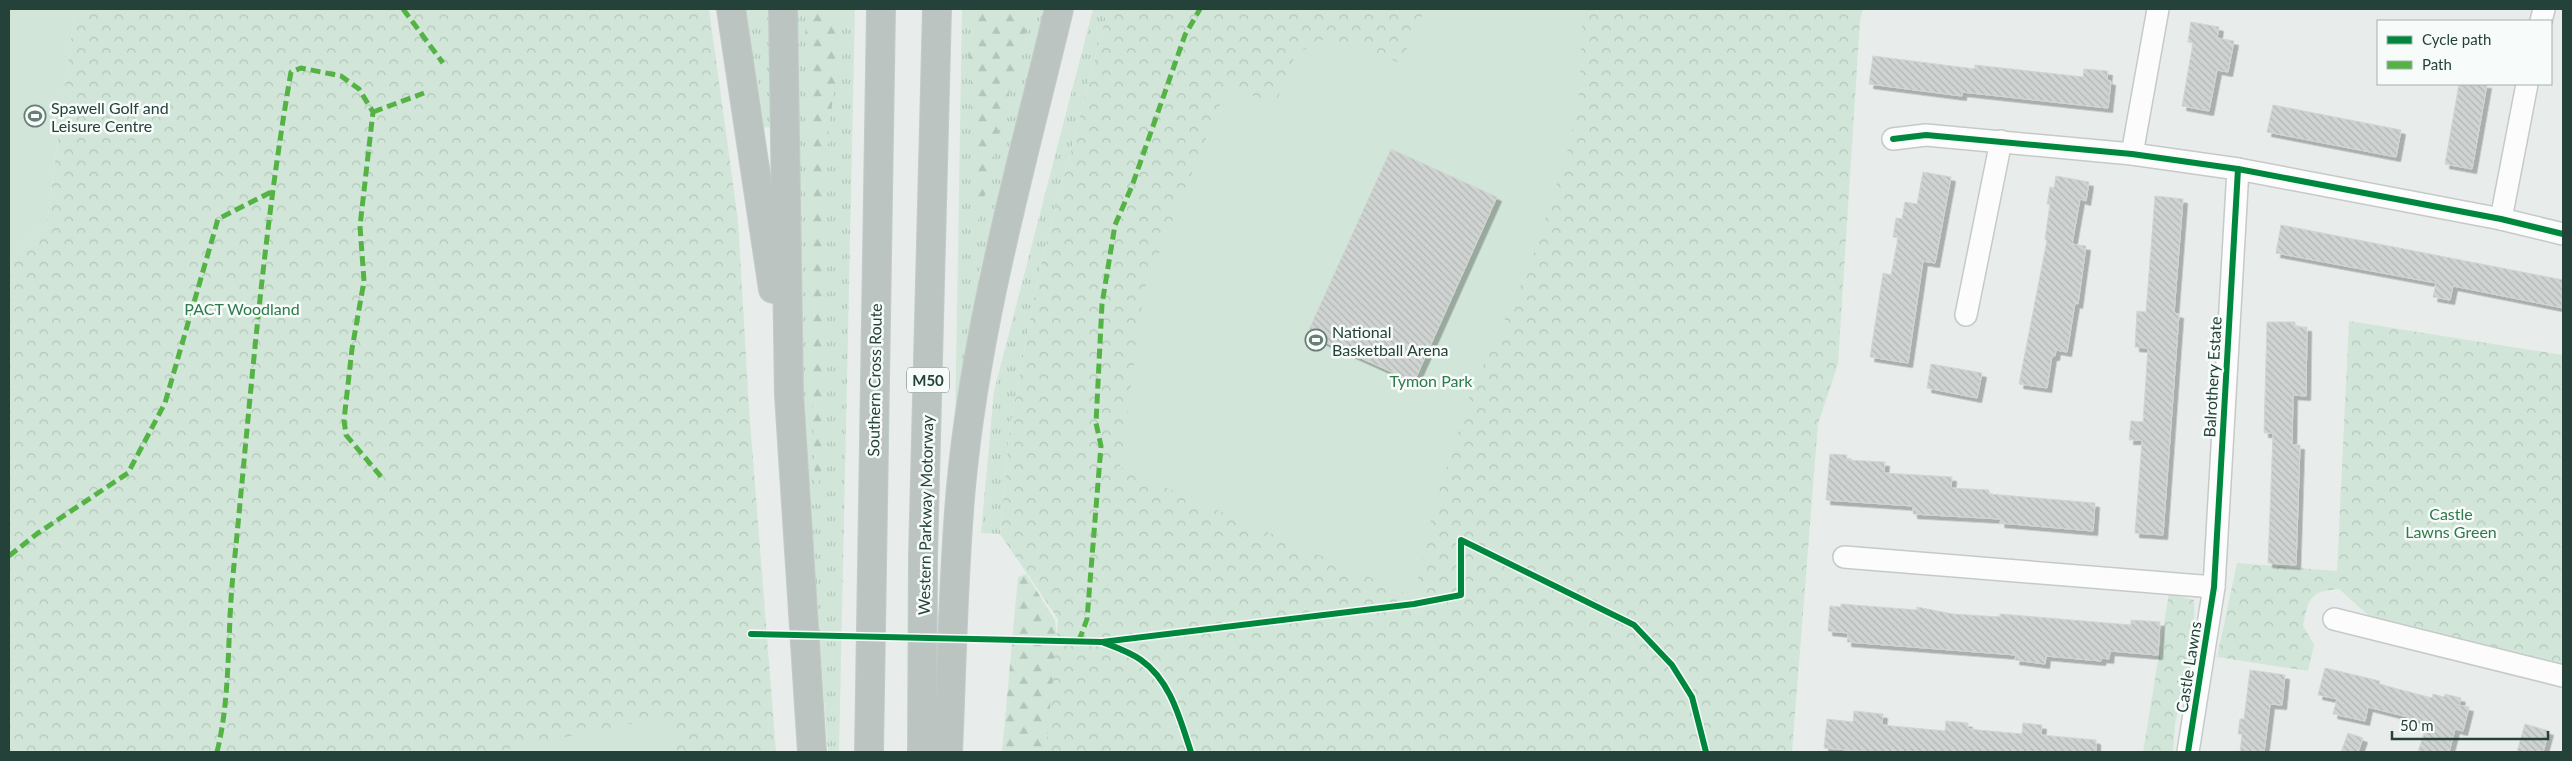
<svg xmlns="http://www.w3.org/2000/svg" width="2572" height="761" font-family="Lato,sans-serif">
  <defs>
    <pattern id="grass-tufts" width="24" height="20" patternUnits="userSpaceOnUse" patternTransform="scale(1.25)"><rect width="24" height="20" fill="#d1e6d8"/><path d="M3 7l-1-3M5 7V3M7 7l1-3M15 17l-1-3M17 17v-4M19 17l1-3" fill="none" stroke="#b3c6ba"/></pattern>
    <pattern id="forest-firs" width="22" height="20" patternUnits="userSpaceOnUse" patternTransform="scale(1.25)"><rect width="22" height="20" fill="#d1e6d8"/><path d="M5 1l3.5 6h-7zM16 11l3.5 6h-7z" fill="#b3c6ba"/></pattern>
    <pattern id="park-crowns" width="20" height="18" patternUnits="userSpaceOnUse" patternTransform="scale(1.25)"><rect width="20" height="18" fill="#d1e6d8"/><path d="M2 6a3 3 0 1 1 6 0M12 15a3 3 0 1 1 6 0" fill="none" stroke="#b3c6ba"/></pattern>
    <pattern id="building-back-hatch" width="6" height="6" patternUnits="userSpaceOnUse" patternTransform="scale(1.25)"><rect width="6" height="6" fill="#cfd4d2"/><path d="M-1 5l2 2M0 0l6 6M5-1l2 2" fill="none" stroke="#b2b7b5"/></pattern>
    <filter id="shadow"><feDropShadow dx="4.5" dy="4.5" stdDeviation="0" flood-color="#0004"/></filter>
  </defs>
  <rect width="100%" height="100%" fill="#e8edeb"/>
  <g fill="url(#grass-tufts)">
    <polygon points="743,9 773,9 771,127 759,128"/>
    <path d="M797,9H855L839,752H828C809,505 790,257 797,9Z"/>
    <polygon points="962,9 1046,9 980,271 955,430"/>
    <polygon points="1093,9 1108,9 1039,272 1010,427 1000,534 981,533 994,391"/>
  </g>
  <g fill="url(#forest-firs)">
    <polygon points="806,9 839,9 842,37 829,127 824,193 821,477 815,492 810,307 812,58 805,40"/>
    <polygon points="976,9 1032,9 1000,126 977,226 974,142 970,95 972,69 968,55 975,30"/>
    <polygon points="1026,574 1055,620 1059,659 1061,752 1002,752 1018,577"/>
  </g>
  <g fill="url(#park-crowns)">
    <polygon points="75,9 709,9 738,220 749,408 776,752 9,752 9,257 47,223"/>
    <polygon points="1108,9 1863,9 1860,20 1838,364 1818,424 1792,752 1046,752 1058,619 1000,534 1010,427 1039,272"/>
    <path d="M2349,321L2563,355V669L2369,616L2339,589C2310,591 2309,598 2303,625L2314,645L2308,671L2217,657L2237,563L2337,571Z"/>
    <polygon points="2169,593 2194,600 2195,643 2175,724 2173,752 2143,752"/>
  </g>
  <g fill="#d1e6d8">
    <polygon points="9,9 75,9 47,223 9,257"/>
    <polygon points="1425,9 1580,9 1582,24 1580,88 1570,143 1529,268 1472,389 1434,507 1414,597 1120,467 1144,290 1228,85 1275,105 1296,54 1322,40 1345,48 1349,43 1400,63"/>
    <polygon points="669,716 676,752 493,752"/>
  </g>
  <g fill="url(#building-back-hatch)" stroke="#d1d6d4" filter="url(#shadow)">
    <polygon points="2191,22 2219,27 2217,38 2234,41 2228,72 2217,70 2209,111 2182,106 2193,43 2188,42"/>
    <polygon points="1873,56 1975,69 1975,65 2083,77 2084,69 2108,71 2107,80 2111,81 2108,108 1962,92 1962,96 1869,84"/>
    <polygon points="2459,84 2487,84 2472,169 2445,164"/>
    <polygon points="2273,105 2401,130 2396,157 2267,132"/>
    <polygon points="1391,149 1497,197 1414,382 1307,334"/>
    <polygon points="1923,172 1951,177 1935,263 1923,261 1908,363 1870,357 1883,273 1891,275 1898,238 1893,237 1896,218 1902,219 1905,202 1917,204"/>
    <polygon points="2056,176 2089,182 2086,201 2080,199 2072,244 2086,246 2078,304 2075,303 2067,352 2056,350 2055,356 2052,356 2047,388 2019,384 2047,240 2045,239 2050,204 2047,204 2050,187 2054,188"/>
    <polygon points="2155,196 2183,199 2174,313 2179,314 2163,535 2135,533 2142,440 2129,440 2131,421 2143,422 2148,348 2135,347 2137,311 2146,312"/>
    <polygon points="2281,225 2563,280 2563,308 2453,286 2450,300 2433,297 2436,283 2276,253"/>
    <polygon points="2267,322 2295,322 2295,327 2307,327 2306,396 2293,395 2292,445 2300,445 2296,565 2268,563 2273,433 2264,433"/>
    <polygon points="1931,364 1982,373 1977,398 1927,388"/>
    <polygon points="1830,454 1847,455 1846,460 1885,462 1884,473 1952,477 1951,488 1989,490 1989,494 2095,503 2093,531 2000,523 2001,519 1913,514 1913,506 1826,500"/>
    <polygon points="1841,604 1917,610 1917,607 1953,614 2000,617 2000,614 2131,625 2131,620 2160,622 2158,655 2110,651 2109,659 2102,658 2101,661 2046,656 2045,664 2015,660 2016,655 1847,642 1848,633 1828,631 1830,606 1841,607"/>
    <polygon points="2325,668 2380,681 2379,684 2432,698 2433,694 2444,697 2445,694 2461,698 2459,705 2469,707 2463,731 2455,729 2449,752 2418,752 2428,722 2368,707 2365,721 2333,714 2337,699 2318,695"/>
    <polygon points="2250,670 2285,675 2282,705 2270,704 2264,752 2240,752 2242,734 2238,734 2240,719 2244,719"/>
    <polygon points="1854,711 1883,714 1882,725 1945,731 1946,721 1968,723 1968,729 2022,734 2023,723 2042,725 2041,735 2096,740 2096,752 1873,752 1824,748 1827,719 1853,722"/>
    <polygon points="2525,724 2549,731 2543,752 2517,752"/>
    <polygon points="2348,733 2363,738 2358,752 2341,752"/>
  </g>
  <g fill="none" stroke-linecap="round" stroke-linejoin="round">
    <g stroke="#c5cac8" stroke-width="24">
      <g id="street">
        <polyline points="2541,21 2544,9"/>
        <polyline points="1893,139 1926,135 2132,154 2238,169 2501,219 2563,234"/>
        <polyline points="2132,154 2158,9"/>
        <polyline points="2501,219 2527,84"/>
        <polyline points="1966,315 2001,141"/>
        <polyline points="1844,557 2214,587"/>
        <polyline points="2334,619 2563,676"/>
        <polyline points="2188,752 2214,587 2238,169"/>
      </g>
    </g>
    <g stroke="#c3ccc9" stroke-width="30">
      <g id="highway">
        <polyline points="731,9 773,289"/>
        <polyline points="783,9 789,395 812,752"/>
        <polyline points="869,752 881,9"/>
        <polyline points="922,752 923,556 937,9"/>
        <path d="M948,752C952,664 953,575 961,487C976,325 1021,167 1059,9"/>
      </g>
    </g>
    <use href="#street" stroke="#fcfcfc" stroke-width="21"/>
    <use href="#highway" stroke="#bcc4c2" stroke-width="28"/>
    <g stroke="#55b346" stroke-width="5" stroke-dasharray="10 5" stroke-linecap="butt">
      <polyline points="403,9 443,63"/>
      <polyline points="373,112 424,93"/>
      <polyline points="9,556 38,533 128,473 165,403 218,219 273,191"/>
      <polyline points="1079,641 1087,619 1101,446 1096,423 1102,304 1115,225 1132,186 1185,35 1200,9"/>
      <path d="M217,752C231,696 227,633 233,575C250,407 262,238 291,72L301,68L341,76L359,89L373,112L360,226L364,281L352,349L344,420L346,435L383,479"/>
    </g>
    <g stroke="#f7fbf9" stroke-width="9">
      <g id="cycleway">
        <polyline points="1893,139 1926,135 2132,154 2238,169 2501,219 2563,234"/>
        <path d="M751,634L1102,642C1115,647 1130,652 1141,660C1171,681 1180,720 1191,752"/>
        <polyline points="1102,642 1414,604 1461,595 1461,540 1634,625 1672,665 1692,697 1706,752"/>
        <polyline points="2188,752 2214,587 2238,169"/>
      </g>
    </g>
    <use href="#cycleway" stroke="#00873e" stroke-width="6"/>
  </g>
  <defs>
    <g id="stadium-ring" transform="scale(1.125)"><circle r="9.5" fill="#f7fbf9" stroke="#697e78" stroke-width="1.5"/><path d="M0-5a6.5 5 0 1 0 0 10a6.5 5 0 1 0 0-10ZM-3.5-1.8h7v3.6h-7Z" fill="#697e78"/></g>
  </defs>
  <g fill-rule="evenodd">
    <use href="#stadium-ring" x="35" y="116"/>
    <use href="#stadium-ring" x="1316" y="340"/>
  </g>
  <g text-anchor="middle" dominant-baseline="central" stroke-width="5" stroke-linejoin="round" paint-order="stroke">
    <rect fill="#f7fbf9" stroke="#637a73" stroke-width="1" x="907" y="367.5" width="42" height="25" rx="4"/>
    <g font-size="15" font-weight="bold" fill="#24423a">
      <text x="928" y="380">M50</text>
    </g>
    <g font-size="16" fill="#24423a" stroke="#f7fbf9" text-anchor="start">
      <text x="51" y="107">Spawell Golf and<tspan x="51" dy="18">Leisure Centre</tspan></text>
      <text x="1332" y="331">National<tspan x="1332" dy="18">Basketball Arena</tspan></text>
    </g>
    <g font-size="16" fill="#2d7a4b" stroke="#f7fbf9">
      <text x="242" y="308">PACT Woodland</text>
      <text x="1431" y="380">Tymon Park</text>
      <text x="2451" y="513">Castle<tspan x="2451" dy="18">Lawns Green</tspan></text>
    </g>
    <g font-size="16" fill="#24423a" stroke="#f7fbf9">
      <text transform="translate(2212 377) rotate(-87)">Balrothery Estate</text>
      <text transform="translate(874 380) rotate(-89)">Southern Cross Route</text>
      <text transform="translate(925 515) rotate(-89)">Western Parkway Motorway</text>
      <text transform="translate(2188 667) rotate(-81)">Castle Lawns</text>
    </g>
  </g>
  <rect width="2572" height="761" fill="none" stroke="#24423a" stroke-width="20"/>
  <rect x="2377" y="20" width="175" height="65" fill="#f7fbf9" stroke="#a3b1ad"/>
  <rect x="2387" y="36" width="25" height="8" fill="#00873e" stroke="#a3b1ad"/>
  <text x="2422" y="45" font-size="15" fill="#24423a">Cycle path</text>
  <rect x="2387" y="61" width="25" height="8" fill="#55b346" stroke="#a3b1ad"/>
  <text x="2422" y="70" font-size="15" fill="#24423a">Path</text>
  <path d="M2392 731v8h156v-8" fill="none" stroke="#24423a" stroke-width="2.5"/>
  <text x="2400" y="731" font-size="15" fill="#24423a" stroke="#f7fbf9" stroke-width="4" paint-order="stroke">50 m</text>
</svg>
